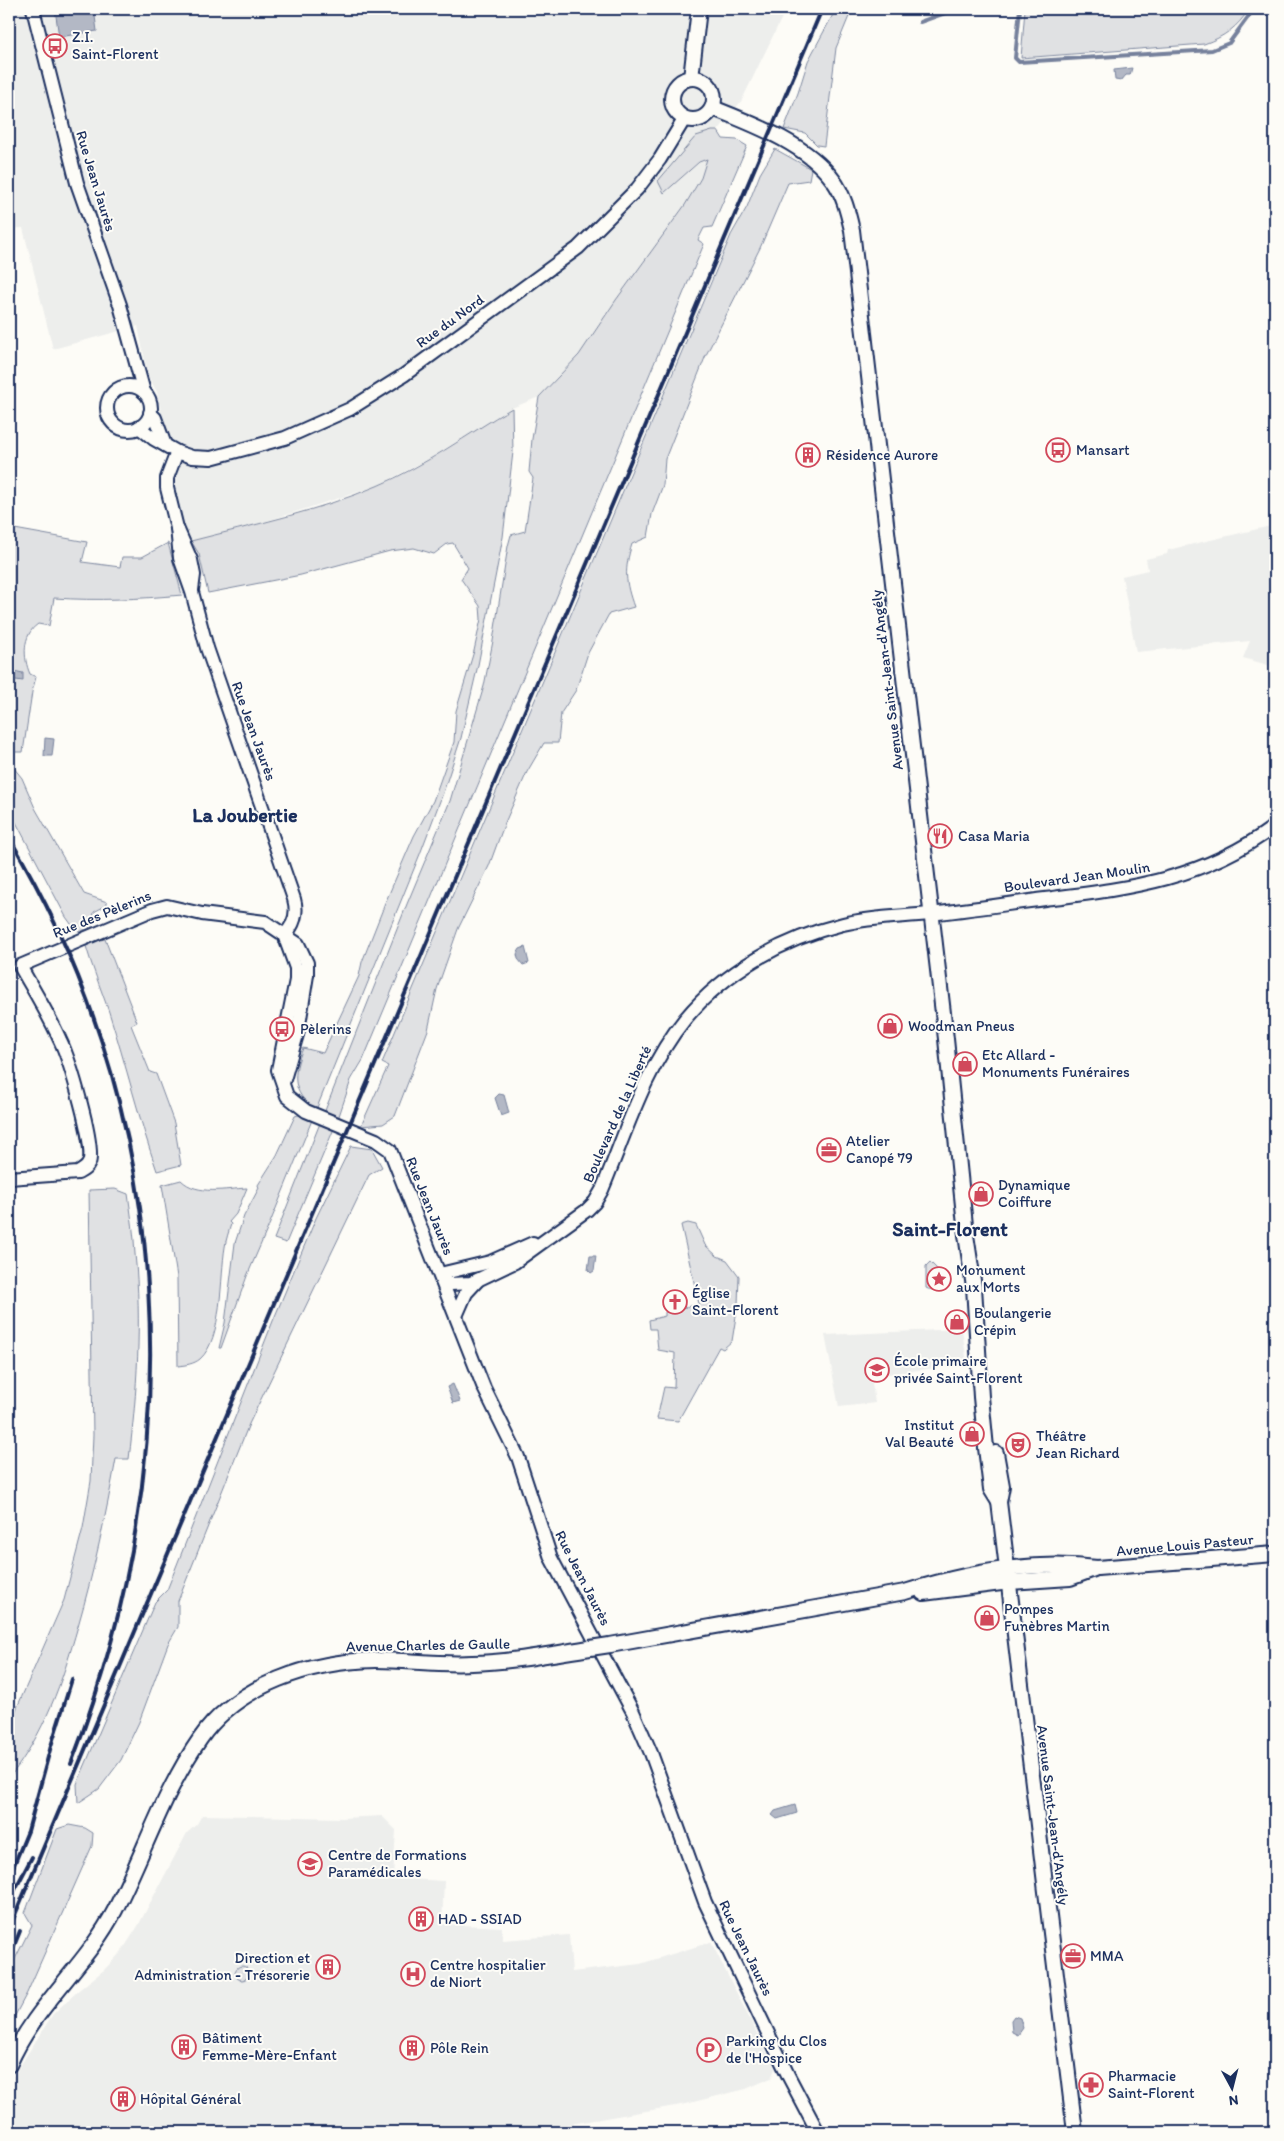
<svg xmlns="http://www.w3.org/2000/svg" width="1284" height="2141" font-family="Itim,sans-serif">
  <rect width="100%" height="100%" fill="#fdfcf7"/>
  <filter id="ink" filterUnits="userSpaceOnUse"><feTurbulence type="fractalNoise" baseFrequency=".02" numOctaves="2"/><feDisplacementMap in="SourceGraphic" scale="10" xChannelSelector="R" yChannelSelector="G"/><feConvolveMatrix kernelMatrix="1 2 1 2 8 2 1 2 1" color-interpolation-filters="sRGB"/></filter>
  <g filter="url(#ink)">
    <g fill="#edeeec">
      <polygon points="9,9 786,9 742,100 718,131 712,131 658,181 664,193 699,162 707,158 701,178 685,205 616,300 579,355 539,397 512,408 427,460 377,486 264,522 191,541 187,538 179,506 157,392 148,376 138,326 53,349 23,228 9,229"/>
      <polygon points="1275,525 1275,667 1243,658 1250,641 1136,652 1122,576 1148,570 1146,559 1167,554 1168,550"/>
      <polygon points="962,1329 967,1364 880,1375 872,1383 875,1403 839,1407 825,1335"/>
      <polygon points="202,1815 342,1818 382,1816 396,1830 393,1878 444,1881 442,1924 502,1927 502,1940 569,1935 572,1972 640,1964 711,1942 775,2069 771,2078 746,2089 681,2105 524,2132 9,2132 9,2083 53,2014 80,1989 104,1970 122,1951 138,1926 187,1833 197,1824"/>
    </g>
    <g fill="#e0e1e3" stroke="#7e88a0">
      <polygon points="836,9 852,9 836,48 824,146 817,145 805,133 784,129 798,93 808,61"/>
      <path d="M1025,9H1249C1238,27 1224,37 1204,44L1021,58Z"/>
      <polygon points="712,131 718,131 723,139 737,140 747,146 712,227 704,228 698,240 704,244 363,1060 351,1080 338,1119 286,1243 274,1239 407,904 450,801 484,686 493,641 508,546 511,535 525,531 533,478 529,472 532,439 539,397 579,355 616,300 685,205 701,178 707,159 699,162 664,193 658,181 696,136"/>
      <path d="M775,149L811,169L809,180L788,183L760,248L706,355L665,459L663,485L652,514L648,537L632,544C624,570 625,582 634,607L609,614L588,653L576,690L561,713L558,743H544L527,772L504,825L489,866L458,929L437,989L428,1030L395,1116L383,1124L361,1126L388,1066L382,1063L410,996L731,235L747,207L760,174Z"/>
      <path d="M512,408L513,452L503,537L478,665L461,738L443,793L420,854L316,1110C290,1092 293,1074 303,1048L323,1053L359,976L362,962L386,901L414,836L433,801L454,742L456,711L474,651L481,619L480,606L461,579L468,568L453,543L447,544L434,554L414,548L390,551L301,575L208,593L199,554L191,541C253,525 318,511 377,486C425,466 468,434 512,408Z"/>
      <path d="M9,528L87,542L82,562L120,567L122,557H142L168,543L182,595C139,599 98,601 54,598L49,626L38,624C22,635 23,658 30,674L36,677L32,692L23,752H9Z"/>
      <polygon points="9,762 22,778 35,808 84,894 107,902 107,905 94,912 92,926 80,932 74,928 66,917 9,809"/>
      <path d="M105,939L137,1022L131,1025L150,1072L156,1074L174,1123L181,1165L157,1171C139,1119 126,1065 109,1012C101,989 92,967 85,943Z"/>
      <polygon points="298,1115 312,1120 270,1223 247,1276 221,1348 219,1348 225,1323 235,1243 244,1216 259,1188 258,1185 277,1155 295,1116"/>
      <polygon points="351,1146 372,1149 382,1167 369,1175 249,1424 178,1601 178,1627 168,1644 139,1722 121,1760 99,1789 78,1803 77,1784 155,1602 167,1590 273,1321 316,1218"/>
      <path d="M181,1180C197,1196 226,1189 247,1188L236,1214L229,1222L231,1224C229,1231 226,1239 225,1247C220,1276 223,1339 200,1359C194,1364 186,1365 178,1366L177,1277L162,1185Z"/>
      <path d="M115,1189L128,1194C131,1214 134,1234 135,1254C142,1322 137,1392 129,1459H116C106,1515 94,1571 78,1626C62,1682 45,1733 9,1778V1726L64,1600L83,1528L91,1481L93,1435L89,1190Z"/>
      <polygon points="688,1223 696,1225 705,1245 717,1256 727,1260 739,1276 738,1304 732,1341 723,1349 719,1347 678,1421 657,1419 664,1387 674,1388 675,1353 658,1350 656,1329 650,1329 649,1320 665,1316 665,1312 699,1304 681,1225"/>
      <path d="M930,1262L941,1273L943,1280C940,1287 932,1292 926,1288V1266Z"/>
      <polygon points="69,1825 85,1828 93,1833 92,1846 27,1993 9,2027 9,1971 32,1925 25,1913 57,1829"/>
      <circle cx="242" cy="1973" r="7"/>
    </g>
    <g fill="#b3b8c5" stroke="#76819c">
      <polygon points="55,9 94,9 97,31 59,37"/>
      <polygon points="1132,68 1130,75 1126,75 1121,81 1115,80 1114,70"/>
      <polygon points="9,670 23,673 23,681 9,679"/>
      <polygon points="45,738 54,739 52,756 44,756"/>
      <polygon points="525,947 529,963 523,965 518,959 517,954 520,949"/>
      <polygon points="499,1094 504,1095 509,1113 501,1116 495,1098"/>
      <polygon points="590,1256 596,1256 594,1271 591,1273 588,1270"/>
      <polygon points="453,1384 460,1401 453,1403 447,1387"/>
      <polygon points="795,1805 797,1813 777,1819 772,1815 775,1811"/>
      <polygon points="1014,2016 1020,2018 1023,2028 1018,2035 1012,2032 1011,2020"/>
    </g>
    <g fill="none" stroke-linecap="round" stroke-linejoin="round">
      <g stroke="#76819c" stroke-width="4">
        <polyline points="1020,9 1015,58 1019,62 1212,50 1229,43 1254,9"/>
        <polyline points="920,22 956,9"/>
      </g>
      <g stroke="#1b2f5e" stroke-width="16">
        <g id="tertiary">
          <polyline points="33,9 77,183 120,305 144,392"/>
          <circle cx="129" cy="408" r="22"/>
          <polyline points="150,413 155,418 165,445"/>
          <polyline points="139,427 154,439 177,452 192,457 211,458 285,438 350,409 404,375 578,248 637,189 660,159 685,118"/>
          <polyline points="177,452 167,478 167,488 177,528 191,560 194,575 192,590"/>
          <path d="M177,528L180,558L192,592L207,648L294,899C298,913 294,926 284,935"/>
          <polyline points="284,935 296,968 296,980 278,1070 287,1096 306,1111 376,1140 390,1150 484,1388 518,1457 551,1558 633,1712 651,1753 705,1902 789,2077 818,2132"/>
          <path d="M9,1178L78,1173C83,1170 87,1168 89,1163C96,1147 69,1058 60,1040C49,1015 34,991 20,966L152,910L167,906L202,914L265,922L298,944L307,963V975L298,1031L283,1083"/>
          <polyline points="440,1274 490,1262 533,1243"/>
          <path d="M442,1281L451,1284L471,1283L515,1262L587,1210L595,1202L602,1190C626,1132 645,1068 685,1019C725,971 782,939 843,924C871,917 901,917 929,914C968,910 1006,904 1045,899C1132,888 1202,880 1275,826"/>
          <polyline points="456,1316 466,1293 478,1280"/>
        </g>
      </g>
      <g stroke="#1b2f5e" stroke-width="18">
        <g id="secondary">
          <polyline points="691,78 699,9"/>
          <circle cx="693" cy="99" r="21"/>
          <path d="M713,108C753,124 807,144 833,180C844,195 848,213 852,230L946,1039L966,1235L974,1287L981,1397L986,1448L991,1489L999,1502"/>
          <polyline points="996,1453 1002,1486 999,1502 1075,2132"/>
          <polyline points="923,1593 1009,1582 1070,1578 1094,1569"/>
          <path d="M610,1645L905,1592C965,1573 1034,1560 1097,1568L1275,1554"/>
          <path d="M9,2065C34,2006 86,1966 115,1910C144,1854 163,1792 200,1739C238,1684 312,1661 376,1660C408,1660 440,1665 472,1663C512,1662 551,1654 590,1648"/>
        </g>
      </g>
      <use href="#tertiary" stroke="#fdfcf7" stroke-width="12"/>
      <use href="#secondary" stroke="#fdfcf7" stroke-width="14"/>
      <g stroke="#1b2f5e" stroke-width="4">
        <path d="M9,837C179,1124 190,1456 71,1764"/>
        <polyline points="9,1877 28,1831 51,1746 72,1679"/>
        <polyline points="9,1901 32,1857"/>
        <polyline points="9,1929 822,9"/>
        <polyline points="9,1958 20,1931"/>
      </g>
      <g stroke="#1b2f5e" stroke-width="18" stroke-linecap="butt">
        <polyline id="secondary-bridge" points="590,1648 610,1645"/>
      </g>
      <use href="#secondary-bridge" stroke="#fdfcf7" stroke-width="14"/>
    </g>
  </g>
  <defs>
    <g id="bus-ring" transform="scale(1.25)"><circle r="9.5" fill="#fdfcf7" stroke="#d1495b" stroke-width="1.5"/><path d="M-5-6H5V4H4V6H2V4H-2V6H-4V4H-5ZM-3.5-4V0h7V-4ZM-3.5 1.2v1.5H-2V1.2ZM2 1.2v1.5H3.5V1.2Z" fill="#d1495b"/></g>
    <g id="building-ring" transform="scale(1.25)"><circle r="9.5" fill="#fdfcf7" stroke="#d1495b" stroke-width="1.5"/><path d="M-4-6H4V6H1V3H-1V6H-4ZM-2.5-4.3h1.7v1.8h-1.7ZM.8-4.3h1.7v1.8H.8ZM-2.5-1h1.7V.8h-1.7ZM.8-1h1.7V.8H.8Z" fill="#d1495b"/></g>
    <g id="restaurant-ring" transform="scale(1.25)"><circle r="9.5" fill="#fdfcf7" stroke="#d1495b" stroke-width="1.5"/><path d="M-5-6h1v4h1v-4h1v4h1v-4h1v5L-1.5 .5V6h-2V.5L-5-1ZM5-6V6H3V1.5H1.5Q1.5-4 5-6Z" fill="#d1495b"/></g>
    <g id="shop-ring" transform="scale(1.25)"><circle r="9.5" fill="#fdfcf7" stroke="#d1495b" stroke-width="1.5"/><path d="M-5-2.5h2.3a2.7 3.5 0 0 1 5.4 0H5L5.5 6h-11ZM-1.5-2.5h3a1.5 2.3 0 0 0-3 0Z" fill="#d1495b"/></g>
    <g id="office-ring" transform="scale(1.25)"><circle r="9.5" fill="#fdfcf7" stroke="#d1495b" stroke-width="1.5"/><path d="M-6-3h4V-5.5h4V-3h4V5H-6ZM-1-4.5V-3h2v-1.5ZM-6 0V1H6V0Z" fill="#d1495b"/></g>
    <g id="sight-ring" transform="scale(1.25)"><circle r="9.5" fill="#fdfcf7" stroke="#d1495b" stroke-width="1.5"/><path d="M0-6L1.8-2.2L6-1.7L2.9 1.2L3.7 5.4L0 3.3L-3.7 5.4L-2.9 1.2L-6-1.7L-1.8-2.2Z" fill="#d1495b"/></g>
    <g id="church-ring" transform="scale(1.25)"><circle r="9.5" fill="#fdfcf7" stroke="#d1495b" stroke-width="1.5"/><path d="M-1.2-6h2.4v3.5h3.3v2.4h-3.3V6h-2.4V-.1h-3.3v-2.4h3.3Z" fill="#d1495b"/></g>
    <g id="school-ring" transform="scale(1.25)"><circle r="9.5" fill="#fdfcf7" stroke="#d1495b" stroke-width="1.5"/><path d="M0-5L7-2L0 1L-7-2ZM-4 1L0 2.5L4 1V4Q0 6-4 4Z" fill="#d1495b"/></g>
    <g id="theatre-ring" transform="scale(1.25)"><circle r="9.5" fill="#fdfcf7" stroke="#d1495b" stroke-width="1.5"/><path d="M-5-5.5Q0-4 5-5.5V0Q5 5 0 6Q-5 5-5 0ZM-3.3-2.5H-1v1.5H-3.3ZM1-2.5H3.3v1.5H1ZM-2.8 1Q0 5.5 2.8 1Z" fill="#d1495b"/></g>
    <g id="university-ring" transform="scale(1.25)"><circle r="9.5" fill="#fdfcf7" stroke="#d1495b" stroke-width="1.5"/><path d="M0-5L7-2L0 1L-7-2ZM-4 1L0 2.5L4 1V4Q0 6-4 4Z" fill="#d1495b"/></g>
    <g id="hospital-ring" transform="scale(1.25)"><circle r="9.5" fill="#fdfcf7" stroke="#d1495b" stroke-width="1.5"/><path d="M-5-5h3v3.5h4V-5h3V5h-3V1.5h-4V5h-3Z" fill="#d1495b"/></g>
    <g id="parking-ring" transform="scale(1.25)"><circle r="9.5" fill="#fdfcf7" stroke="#d1495b" stroke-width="1.5"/><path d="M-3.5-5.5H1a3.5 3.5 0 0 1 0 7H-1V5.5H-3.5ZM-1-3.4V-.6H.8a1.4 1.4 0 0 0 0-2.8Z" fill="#d1495b"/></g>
    <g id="pharmacy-ring" transform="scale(1.25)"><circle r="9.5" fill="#fdfcf7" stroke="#d1495b" stroke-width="1.5"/><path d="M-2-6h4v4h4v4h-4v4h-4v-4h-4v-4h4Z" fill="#d1495b"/></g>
  </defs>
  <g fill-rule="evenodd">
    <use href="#bus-ring" x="55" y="46"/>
    <use href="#bus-ring" x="1058" y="450"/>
    <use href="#building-ring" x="808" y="455"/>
    <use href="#restaurant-ring" x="940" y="836"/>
    <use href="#shop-ring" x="890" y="1026"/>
    <use href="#bus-ring" x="282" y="1029"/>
    <use href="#shop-ring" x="965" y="1064"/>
    <use href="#office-ring" x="829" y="1150"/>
    <use href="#shop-ring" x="981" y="1194"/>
    <use href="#sight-ring" x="939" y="1279"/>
    <use href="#church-ring" x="675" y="1302"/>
    <use href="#shop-ring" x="957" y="1322"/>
    <use href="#school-ring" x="877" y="1370"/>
    <use href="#shop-ring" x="972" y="1434"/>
    <use href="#theatre-ring" x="1018" y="1445"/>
    <use href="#shop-ring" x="987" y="1618"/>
    <use href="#university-ring" x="310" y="1864"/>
    <use href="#building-ring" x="421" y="1919"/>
    <use href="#office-ring" x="1073" y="1956"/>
    <use href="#building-ring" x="328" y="1967"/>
    <use href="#hospital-ring" x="413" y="1974"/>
    <use href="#building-ring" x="184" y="2047"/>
    <use href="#building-ring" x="412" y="2048"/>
    <use href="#parking-ring" x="709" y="2050"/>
    <use href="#pharmacy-ring" x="1091" y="2085"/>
    <use href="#building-ring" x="123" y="2099"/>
  </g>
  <g text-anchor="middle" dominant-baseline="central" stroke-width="4" stroke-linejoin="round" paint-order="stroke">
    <g font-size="15" fill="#1b2f5e" stroke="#fdfcf7" text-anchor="start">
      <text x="72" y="37">Z.I.<tspan x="72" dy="17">Saint-Florent</tspan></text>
      <text x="1076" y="450">Mansart</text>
      <text x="826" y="455">Résidence Aurore</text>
      <text x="958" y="836">Casa Maria</text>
      <text x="908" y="1026">Woodman Pneus</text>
      <text x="300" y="1029">Pèlerins</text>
      <text x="982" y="1055">Etc Allard -<tspan x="982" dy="17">Monuments Funéraires</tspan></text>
      <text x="846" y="1141">Atelier<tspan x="846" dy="17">Canopé 79</tspan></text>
      <text x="998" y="1185">Dynamique<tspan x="998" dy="17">Coiffure</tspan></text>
      <text x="956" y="1270">Monument<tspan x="956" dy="17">aux Morts</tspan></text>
      <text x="692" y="1293">Église<tspan x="692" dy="17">Saint-Florent</tspan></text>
      <text x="974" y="1313">Boulangerie<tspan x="974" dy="17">Crépin</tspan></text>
      <text x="894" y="1361">École primaire<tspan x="894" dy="17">privée Saint-Florent</tspan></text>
      <text x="954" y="1425" text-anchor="end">Institut<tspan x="954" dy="17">Val Beauté</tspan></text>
      <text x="1036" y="1436">Théâtre<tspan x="1036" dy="17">Jean Richard</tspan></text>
      <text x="1004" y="1609">Pompes<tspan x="1004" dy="17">Funèbres Martin</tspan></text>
      <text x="328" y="1855">Centre de Formations<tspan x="328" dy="17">Paramédicales</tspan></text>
      <text x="438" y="1919">HAD - SSIAD</text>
      <text x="1090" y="1956">MMA</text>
      <text x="310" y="1958" text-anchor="end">Direction et<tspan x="310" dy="17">Administration - Trésorerie</tspan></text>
      <text x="430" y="1965">Centre hospitalier<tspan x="430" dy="17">de Niort</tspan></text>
      <text x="202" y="2038">Bâtiment<tspan x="202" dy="17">Femme-Mère-Enfant</tspan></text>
      <text x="726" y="2041">Parking du Clos<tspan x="726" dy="17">de l'Hospice</tspan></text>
      <text x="430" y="2048">Pôle Rein</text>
      <text x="1108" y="2076">Pharmacie<tspan x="1108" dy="17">Saint-Florent</tspan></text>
      <text x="140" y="2099">Hôpital Général</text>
    </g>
    <g font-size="15" fill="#1b2f5e" stroke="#fdfcf7">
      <text transform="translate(96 181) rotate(73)">Rue Jean Jaurès</text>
      <text transform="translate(450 321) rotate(-36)">Rue du Nord</text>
      <text transform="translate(887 680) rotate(-97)">Avenue Saint-Jean-d'Angély</text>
      <text transform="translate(254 731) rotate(70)">Rue Jean Jaurès</text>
      <text transform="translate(1077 877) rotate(-8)">Boulevard Jean Moulin</text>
      <text transform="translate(102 914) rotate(-22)">Rue des Pèlerins</text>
      <text transform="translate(617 1114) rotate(-66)">Boulevard de la Liberté</text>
      <text transform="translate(430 1206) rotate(68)">Rue Jean Jaurès</text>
      <text transform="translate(1185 1545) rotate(-5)">Avenue Louis Pasteur</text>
      <text transform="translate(583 1578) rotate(63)">Rue Jean Jaurès</text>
      <text transform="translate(428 1645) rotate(-1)">Avenue Charles de Gaulle</text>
      <text transform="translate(1053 1815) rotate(83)">Avenue Saint-Jean-d'Angély</text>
      <text transform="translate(746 1948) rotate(64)">Rue Jean Jaurès</text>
    </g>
    <g font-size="20" font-weight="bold" fill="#1b2f5e" stroke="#fdfcf7">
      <text x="245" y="815">La Joubertie</text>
      <text x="950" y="1229">Saint-Florent</text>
    </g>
  </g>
  <rect width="1284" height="2141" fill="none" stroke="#fdfcf7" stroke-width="30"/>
  <rect x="15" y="15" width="1254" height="2111" fill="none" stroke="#1b2f5e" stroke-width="2" filter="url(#ink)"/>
  <g transform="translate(1232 2088) rotate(173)" stroke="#fdfcf7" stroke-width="4" paint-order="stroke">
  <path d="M0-4L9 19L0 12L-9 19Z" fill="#1b2f5e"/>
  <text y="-8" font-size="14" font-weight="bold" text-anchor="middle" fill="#1b2f5e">N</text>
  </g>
</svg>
